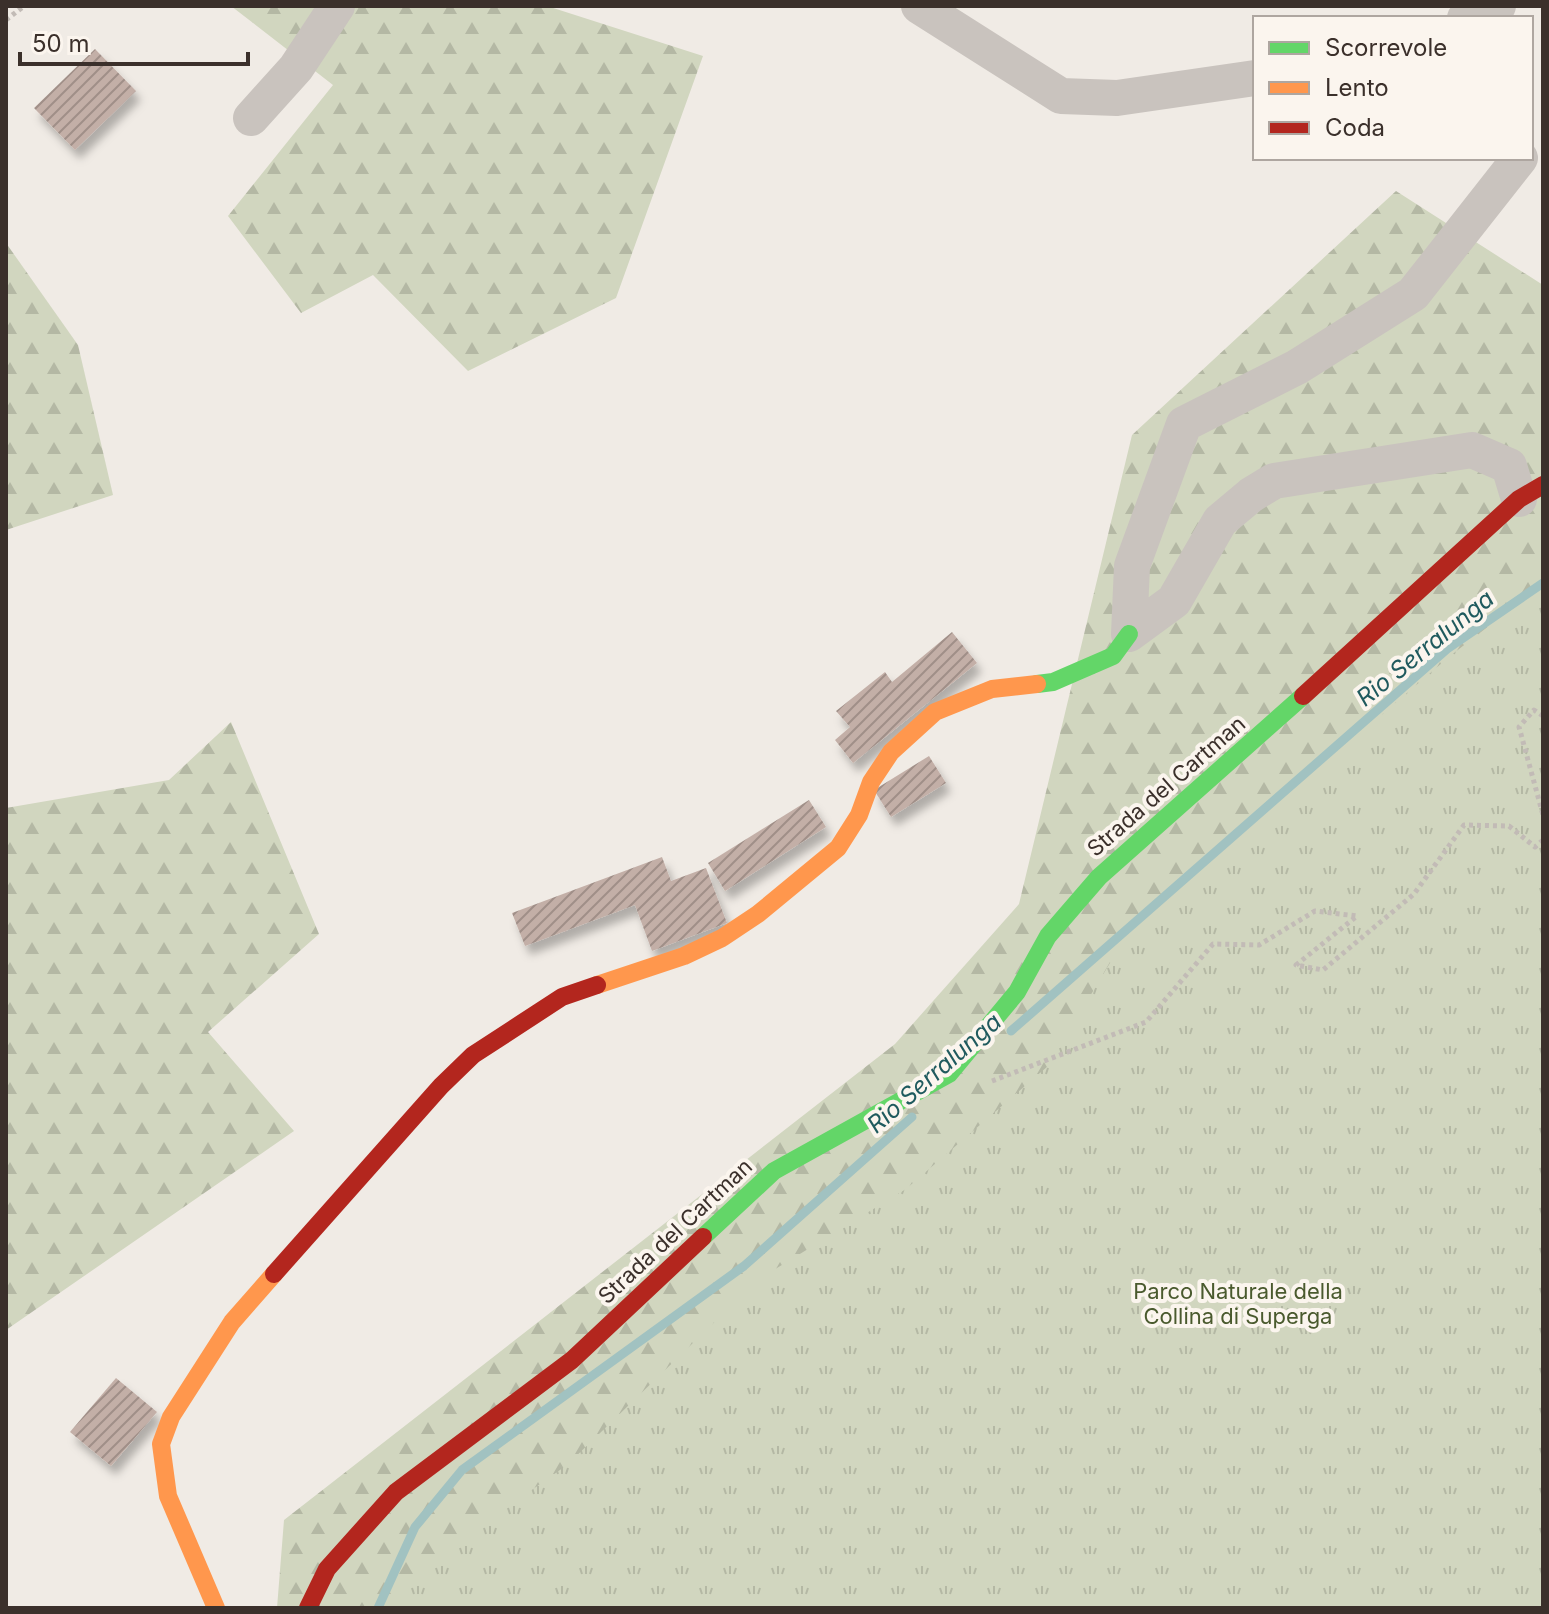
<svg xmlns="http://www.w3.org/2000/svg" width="1549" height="1614" font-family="Inter,sans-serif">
  <defs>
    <pattern id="forest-firs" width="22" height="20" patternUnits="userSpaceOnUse" patternTransform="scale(2)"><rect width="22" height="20" fill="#d1d6bf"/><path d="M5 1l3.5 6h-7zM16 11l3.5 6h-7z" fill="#b4b8a4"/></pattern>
    <pattern id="park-tufts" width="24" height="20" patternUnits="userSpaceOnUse" patternTransform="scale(2)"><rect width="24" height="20" fill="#d1d6bf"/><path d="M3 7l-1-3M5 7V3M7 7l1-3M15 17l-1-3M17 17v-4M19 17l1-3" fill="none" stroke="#b4b8a4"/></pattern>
    <pattern id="building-hatch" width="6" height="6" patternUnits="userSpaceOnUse" patternTransform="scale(2)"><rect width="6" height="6" fill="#c3afa7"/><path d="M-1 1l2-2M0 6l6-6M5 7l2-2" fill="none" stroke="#a08f88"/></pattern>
    <filter id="shadow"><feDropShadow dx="5" dy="9" stdDeviation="4" flood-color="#0004"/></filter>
  </defs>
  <rect width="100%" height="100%" fill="#f0ebe5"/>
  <g fill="url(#forest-firs)">
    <polygon points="231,6 547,6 703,56 616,298 468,371 373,275 301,313 228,216 333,85"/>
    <polygon points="1396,191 1543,285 1543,1608 277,1608 284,1520 895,1044 1019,904 1132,435"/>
    <polygon points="6,243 78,345 113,495 6,530"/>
    <polygon points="231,722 319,934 208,1032 294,1131 6,1330 6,808 169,780"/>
  </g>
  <polygon fill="url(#park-tufts)" points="1543,584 1543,1608 382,1608 403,1581 567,1465 759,1279 906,1189 1048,1066 1128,933 1450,656"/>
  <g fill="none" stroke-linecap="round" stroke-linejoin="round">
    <g stroke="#a1c2c1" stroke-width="9">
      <polyline points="1011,1031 1447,649 1543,583"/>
      <polyline points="378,1608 415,1527 462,1470 744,1266 912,1117"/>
    </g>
  </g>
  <g fill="url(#building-hatch)" filter="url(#shadow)">
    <polygon points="95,49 136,91 75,150 34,108"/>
    <polygon points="952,632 977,663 853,763 835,740 850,727 836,711 885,672 892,682"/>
    <polygon points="929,756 946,783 891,817 874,790"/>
    <polygon points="809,800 826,827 725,891 708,863"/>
    <polygon points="662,857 671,881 706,868 727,923 652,951 635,905 525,946 512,913"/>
    <polygon points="116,1378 157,1412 111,1466 70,1432"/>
  </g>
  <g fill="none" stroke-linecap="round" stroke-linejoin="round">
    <g stroke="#c2bbb6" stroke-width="5" stroke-dasharray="4 4" stroke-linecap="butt">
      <polyline points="6,20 24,6"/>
      <polyline points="1543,716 1534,710 1519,727 1543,815"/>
      <polyline points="992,1081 1146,1022 1213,944 1259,945 1315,911 1357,916 1296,965 1323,970 1414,894 1464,825 1509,826 1535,847 1543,840"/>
    </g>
    <g stroke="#c9c3be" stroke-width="36">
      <polyline points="919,6 1061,96 1117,98 1255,78"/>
      <polyline points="1465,18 1498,6"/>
      <polyline points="251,118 296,68 337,6"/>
      <polyline points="1519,499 1509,466 1472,450 1274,481 1251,495 1220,521 1174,601 1129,634 1132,566 1184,424 1297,367 1413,294 1520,158"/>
    </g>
    <g stroke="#63d668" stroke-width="18">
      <polyline points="1037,684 1053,682 1113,656 1129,634"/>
      <polyline points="703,1237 774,1171 949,1074 1017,992 1048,936 1099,877 1303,696"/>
    </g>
    <g stroke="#ff974d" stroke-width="18">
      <polyline points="597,985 684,956 722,938 758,914 838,848 859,815 871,782 891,752 935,712 992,689 1037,684"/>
      <polyline points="216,1608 168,1496 161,1444 171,1417 232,1322 274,1274"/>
    </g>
    <g stroke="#b3261e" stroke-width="18">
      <polyline points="1303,696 1519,499 1543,485"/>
      <polyline points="274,1274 441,1086 473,1055 562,997 597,985"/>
      <polyline points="308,1608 327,1569 396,1492 572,1360 703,1237"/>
    </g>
  </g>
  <g text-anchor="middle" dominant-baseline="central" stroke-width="8" stroke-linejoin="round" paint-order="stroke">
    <g font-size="22" fill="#3b302b" stroke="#fbf5ee">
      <text transform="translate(1166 786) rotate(-41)">Strada del Cartman</text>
      <text transform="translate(675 1231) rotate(-43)">Strada del Cartman</text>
    </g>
    <g font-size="22" fill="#4a5a2e" stroke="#fbf5ee">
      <text x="1238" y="1291">Parco Naturale della<tspan x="1238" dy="25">Collina di Superga</tspan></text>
    </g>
    <g font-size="24" font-style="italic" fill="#1f5a5e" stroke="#fbf5ee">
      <text transform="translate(1425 648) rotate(-39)">Rio Serralunga</text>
      <text transform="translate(934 1073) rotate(-41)">Rio Serralunga</text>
    </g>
  </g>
  <rect width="1549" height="1614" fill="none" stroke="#3b302b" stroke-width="16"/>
  <rect x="1253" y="16" width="280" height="144" fill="#fbf5ee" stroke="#aea6a0" stroke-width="2"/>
  <rect x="1269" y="42" width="40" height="12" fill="#63d668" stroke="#aea6a0" stroke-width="2"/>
  <text x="1325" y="56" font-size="24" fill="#3b302b">Scorrevole</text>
  <rect x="1269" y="82" width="40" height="12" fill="#ff974d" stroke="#aea6a0" stroke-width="2"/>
  <text x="1325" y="96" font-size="24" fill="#3b302b">Lento</text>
  <rect x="1269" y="122" width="40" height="12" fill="#b3261e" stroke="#aea6a0" stroke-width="2"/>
  <text x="1325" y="136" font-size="24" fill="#3b302b">Coda</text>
  <path d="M20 52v12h228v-12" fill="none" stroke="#3b302b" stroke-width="4"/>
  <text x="32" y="52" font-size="24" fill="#3b302b" stroke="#fbf5ee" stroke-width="6" paint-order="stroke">50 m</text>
</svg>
